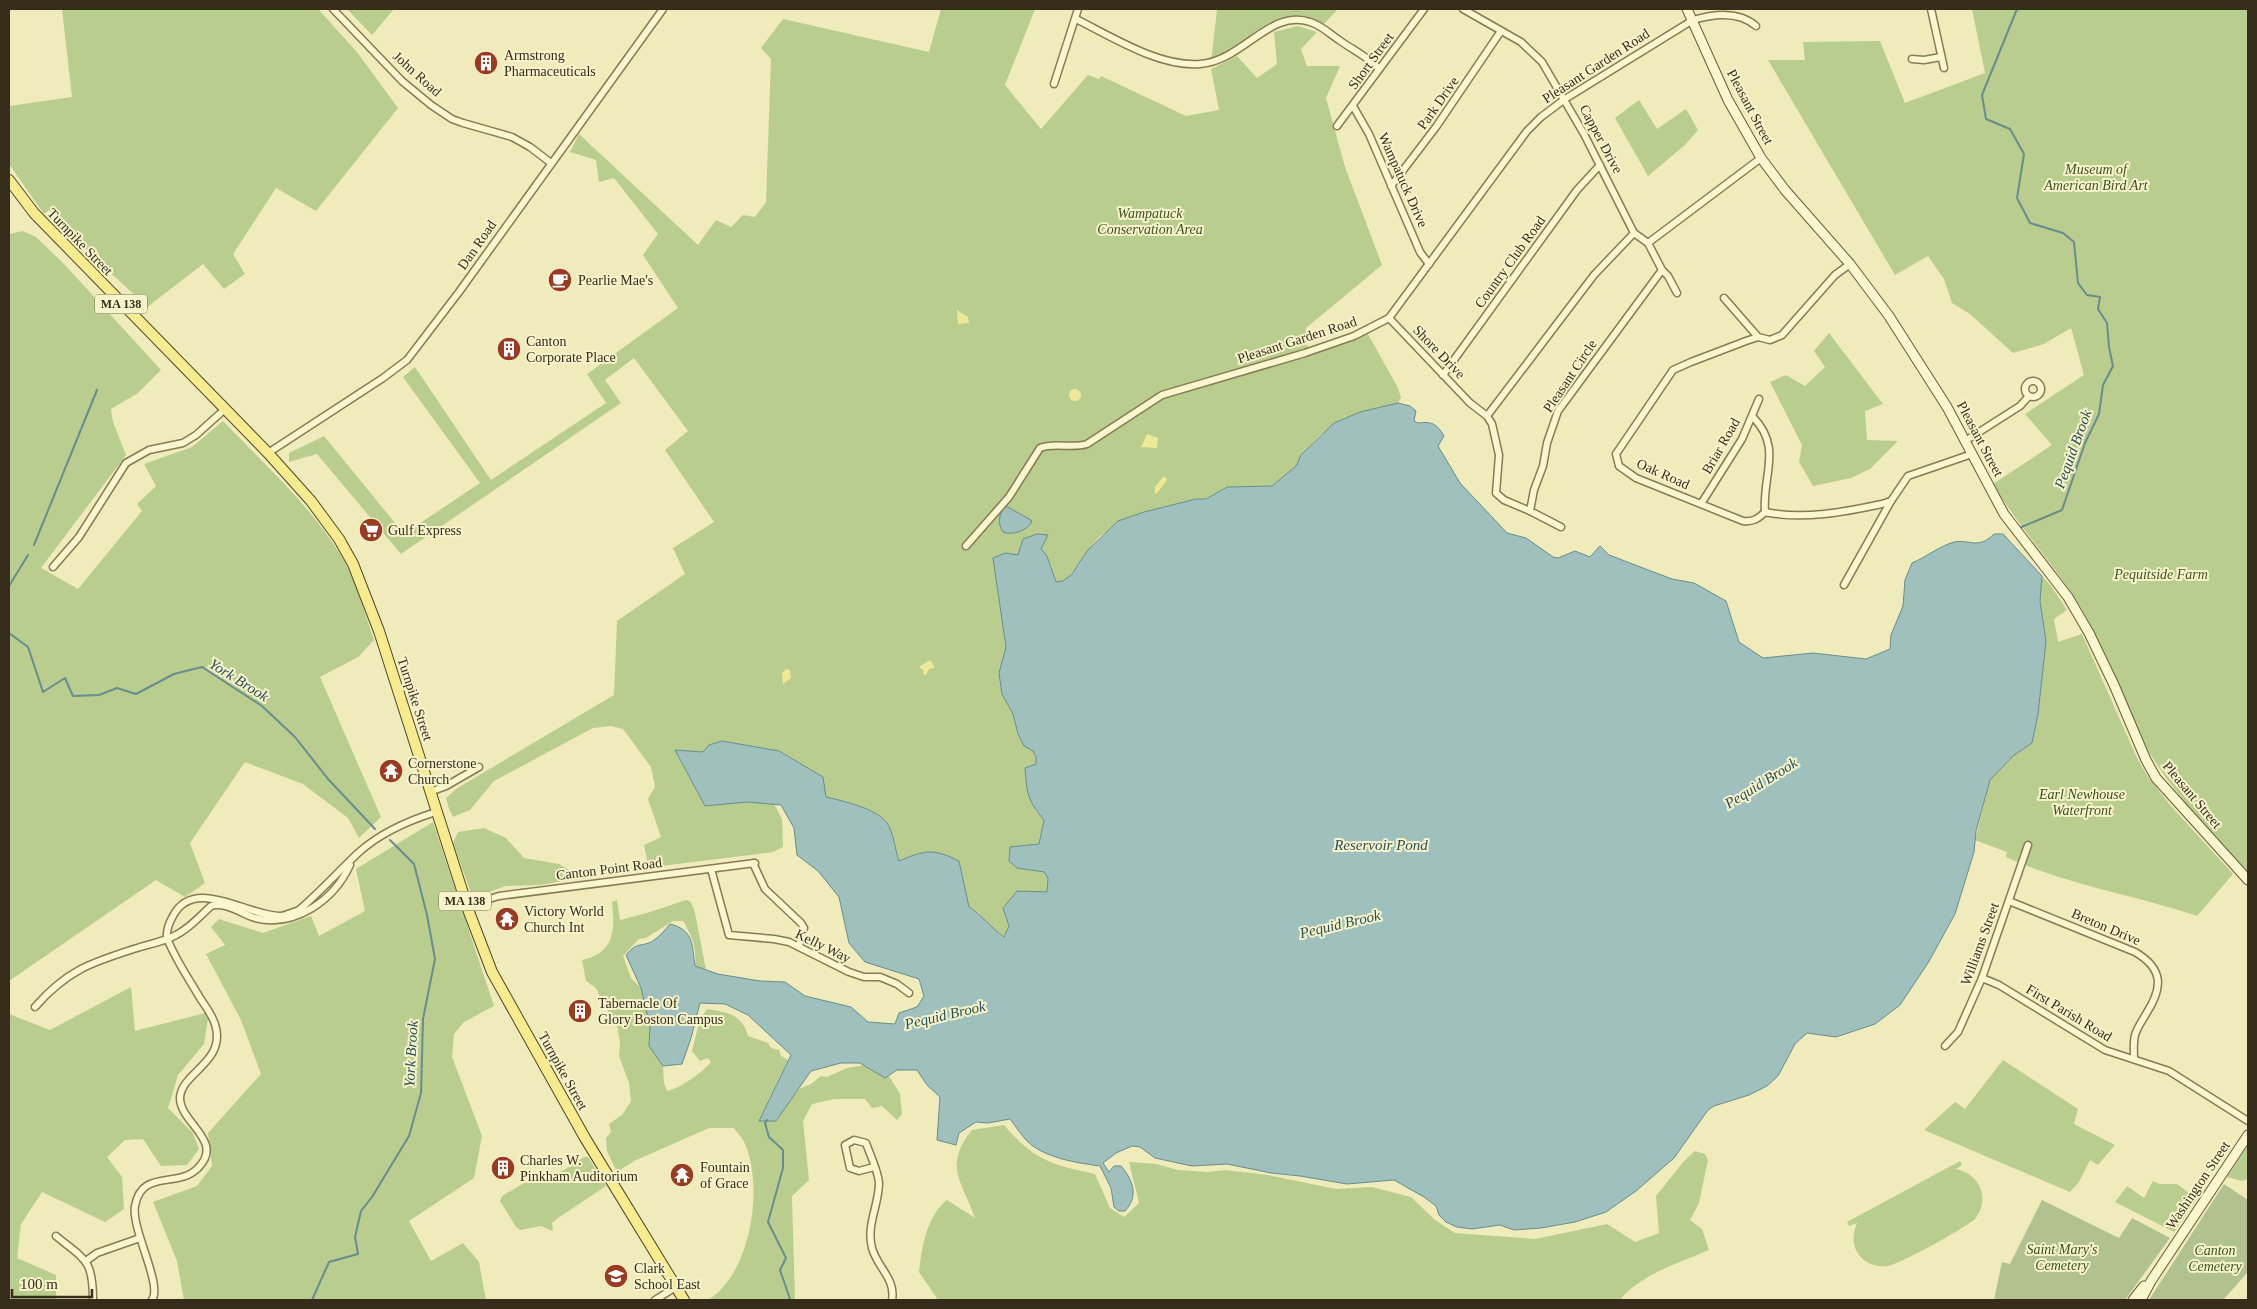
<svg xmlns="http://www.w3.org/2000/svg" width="2257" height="1309" font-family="'Times New Roman',serif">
  <rect width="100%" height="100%" fill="#f0ebbb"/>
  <g fill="#b9cd8f">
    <polygon points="62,9 318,9 357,52 398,108 316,211 276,188 233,254 245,274 224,289 203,264 146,308 139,299 91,255 49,210 44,214 9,164 9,106 72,97"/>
    <polygon points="347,9 394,9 372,35"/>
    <path d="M941,9H1035L1005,85L1041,129L1088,75L1099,79L1101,76L1186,116L1219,110L1211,69L1237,56L1257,78L1277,64L1274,32L1298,26L1317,32L1301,49L1307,66H1340L1326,98L1345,167L1382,265L1306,328L1310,338L1305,345L1292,349L1307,345L1313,352L1368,334L1398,388L1401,398L1398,403L1381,408L1321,434L1301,455L1296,466L1272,486L1227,487L1206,499H1196L1144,512L1100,536L1087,551L1072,573L1063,581L1056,583L1053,577L1051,565L1041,549L1048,535L1018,556L1005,553L995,572L1006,647L1002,660V694L1013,714L1018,734L1024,745L1033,751L1036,757L1035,810L1044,820L1039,844L1026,846L1017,868L1044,872L1048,878L1047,893L1017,891L1003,908L1009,926L1004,937L987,924L979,913L969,907L964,891L899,861C896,850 894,833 887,823C876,808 842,801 825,797L823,777L779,751L722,741L703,752L675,750L705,806L747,802L774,804L782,819L783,847L773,852L645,868L647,859L644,845L661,837L648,799L655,787L651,767L623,729L611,726L593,728L494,781L470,810L453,817L449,809L446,798L456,789L614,695L617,621L685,574L673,548L714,522L665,450L688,431L634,358L605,380L621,403L401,554L317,454L289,462V453L324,436L404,534L480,483L403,377L415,367L491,480L606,403L587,374L678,308L643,255L658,234L614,178L599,182L596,160L570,152L579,134L698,245L716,220L731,227L743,215L755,217L766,202L771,59L761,48L783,19L929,52Z"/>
    <polygon points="1217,9 1338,9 1321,27 1288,20 1211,63"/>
    <path d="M1972,9H2248V872C2213,834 2176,797 2149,752C2123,707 2109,656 2083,611C2056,566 2020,529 1993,484L2052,445L2025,414L2084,375L2071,328L2044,344L2013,353L1970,314L1952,303L1944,279L1928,256L1895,275L1768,60H1805L1803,42L1880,41L1905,103L1985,73Z"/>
    <polygon points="1639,100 1657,129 1686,109 1698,130 1685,145 1648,176 1615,118"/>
    <path d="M23,231L36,237L65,265L161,370L138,393L111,409L113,422L126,455L41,568L78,589L142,511L137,504L156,486L144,464L192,447L223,421C263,463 309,504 340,554C356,580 364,611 374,640L358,657L320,677L381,817L359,838L348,818L303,784L245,762L190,843L205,883L185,897L156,880L9,981V234Z"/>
    <polygon points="1829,333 1883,404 1865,411 1867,440 1898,441 1870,469 1851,478 1813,486 1799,462 1802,445 1770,382 1786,375 1805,386 1825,367 1814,351"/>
    <path d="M2042,576L2051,586L2067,610L2054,619L2058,642L2082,634L2137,758L2148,777L2171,806L2233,874L2197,916C2135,895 2067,885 2006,857L2007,852L1975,840L1990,780L2013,756L2032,743L2038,714L2046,641L2040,601Z"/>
    <polygon points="433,822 494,1006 464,1022 454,1034 452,1057 482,1136 474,1178 409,1221 431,1261 463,1243 479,1262 486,1300 184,1300 177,1261 153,1202 197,1186 212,1166 208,1133 261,1074 241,1020 206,954 225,945 211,927 219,919 263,933 311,916 319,936 365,911 356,869"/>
    <polygon points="484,828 506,838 524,858 559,864 576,874 574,879 540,885 506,886 474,897 471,893 453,843 458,832"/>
    <path d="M617,900L620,920L647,913L686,900L691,902L695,913L706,970L695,966C697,949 692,935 683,921H673L646,938L639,939L623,956L631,978L641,988L650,1026L649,1046L663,1066L664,1083L667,1091C679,1089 703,1072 711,1062L708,1058L700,1061L692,1051L700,1019L707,1009C727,1012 742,1014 748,1036L768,1043L771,1048L779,1050L781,1056L788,1060L759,1120L776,1121L799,1089L811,1084L821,1076L827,1077L847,1068L864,1065L885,1078L889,1076L900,1094L902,1114L897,1120L882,1106L872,1108L865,1099H834L812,1104L803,1121L809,1180L792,1196L795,1300H708C751,1274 764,1187 745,1144C743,1138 737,1133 734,1128H709L634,1161L617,1172L607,1151L606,1138L611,1132L609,1124L622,1115L631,1101L629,1083L619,1056L620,1042L617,1026L604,1005L596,988L586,981L582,960C615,953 615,930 612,902Z"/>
    <polygon points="131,987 135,1031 209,1012 204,1044 178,1075 168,1108 193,1133 199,1149 187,1165 161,1166 143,1139 125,1140 107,1157 122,1177 124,1209 105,1222 42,1192 21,1224 17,1258 56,1275 56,1300 9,1300 9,1014 50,1030"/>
    <polygon points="2003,1060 2078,1109 2074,1124 2115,1145 2098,1165 2090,1160 2079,1182 2070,1192 1924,1130 1955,1102 1965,1109"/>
    <path d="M1004,1125C1034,1160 1051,1165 1095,1174L1110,1208L1124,1217L1139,1203L1129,1162L1156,1164L1178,1170L1208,1172L1225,1170L1268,1175L1336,1189L1372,1187L1411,1197L1435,1220L1455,1233L1535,1239L1607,1224L1635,1242L1659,1233L1656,1196L1684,1161L1695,1151L1705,1154L1708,1160L1699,1203L1690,1220L1702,1229L1709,1250C1679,1263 1641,1274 1620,1300H938L919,1272C922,1247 926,1217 947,1200L975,1218C962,1181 943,1166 972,1130Z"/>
    <polygon points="2248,1145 2248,1179 2242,1181 2227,1177"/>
    <polygon points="584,1157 588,1157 606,1186 558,1218 552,1223 553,1231 541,1226 520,1230 516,1227 500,1201 502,1196 536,1176 553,1175 566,1169"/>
    <path d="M1960,1161L1962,1165L1956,1169C1980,1174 1991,1199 1975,1219C1965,1228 1899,1265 1887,1266C1875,1268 1863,1262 1857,1252C1852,1243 1853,1233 1857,1223L1849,1226L1847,1222Z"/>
    <polygon points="2153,1181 2159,1184 2177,1184 2197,1199 2174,1232 2115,1202 2127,1186 2144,1198"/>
  </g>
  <g fill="#eee996">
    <polygon points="957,310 968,317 969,323 958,324"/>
    <circle cx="1075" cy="395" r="6"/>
    <polygon points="1147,434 1158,438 1157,448 1141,447"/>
    <polygon points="1164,476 1167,480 1158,492 1155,494 1155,487"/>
    <polygon points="930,660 935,668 929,669 926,675 924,675 923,670 919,667"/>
    <polygon points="786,669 790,670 791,678 783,684 782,673"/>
  </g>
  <g fill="#b1c18f">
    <polygon points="2224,1184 2248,1200 2248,1272 2223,1300 2149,1300"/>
    <polygon points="2042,1200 2119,1238 2132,1218 2170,1238 2125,1300 1994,1300 2002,1262 2010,1264"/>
  </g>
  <g fill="#9fc0bd" stroke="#678d8c">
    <path d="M1398,403L1410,406L1416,411L1414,421L1418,423C1432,421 1437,424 1444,436L1438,446L1460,483L1507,533L1526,538L1553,557L1558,558L1575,551L1590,557L1600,546L1609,555L1672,579L1694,583L1726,601L1739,642L1763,658L1813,653L1866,659L1890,649L1891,635L1903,606L1905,580L1912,563C1926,557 1940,546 1954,542C1969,539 1978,550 1994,534H2003L2042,576L2040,601L2046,641L2038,714L2032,743L2013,756L1990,780L1976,831L1974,852L1955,914L1928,963L1900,1005L1875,1024L1836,1037L1807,1033L1795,1044L1778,1076L1767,1086L1749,1095L1714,1106L1708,1110L1674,1158L1636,1191L1606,1212L1575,1222L1541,1228L1514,1230L1500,1225L1472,1229L1457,1227L1446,1222L1439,1215L1436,1206L1424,1197L1394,1180L1347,1184L1300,1176L1271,1173L1227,1164L1192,1166L1155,1158L1140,1147L1132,1146L1116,1153L1103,1163L1109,1172L1114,1166H1121C1133,1180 1139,1196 1125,1211H1119L1114,1207L1111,1188L1100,1166C1078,1163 1051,1159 1033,1146C1024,1140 1017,1128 1010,1119L988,1123L976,1122L959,1133L956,1145L937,1140L940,1097L927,1085L917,1070H897L885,1078L860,1063H841L811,1071L776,1121H759L791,1055L748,1015L725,1004L700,1003L691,1038L682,1064L663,1066L649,1046L650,1026L641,988L626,955C638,941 639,948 653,941C660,936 665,930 670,924C694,930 692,945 695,966L718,974L760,981L785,982L805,996L851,1007L868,1022L895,1024L899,1013L917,1007L924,996L919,979L865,962L849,943L839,897L818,871L797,855L794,828L781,805L747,802L705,806L675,750L703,752L709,745L722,741L779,751L823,777L826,797C843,801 876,808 887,823C894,833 895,850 899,861C925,850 933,848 959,861L969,907C982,915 991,928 1004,937L1009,926L1003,908L1017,891L1047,892L1048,878L1044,872L1017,868L1009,861L1010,847L1039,844L1044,820C1027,800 1027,793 1025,768L1036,764V757L1033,751L1024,746L1018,734L1013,714L1002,694L999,673L1006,647L993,558L1005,553L1018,555L1023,539L1037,534L1048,535L1041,549L1047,556L1056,582L1063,581L1072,574L1087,551L1118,521L1144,512L1196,499H1206L1227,487L1272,486L1296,466L1301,455L1334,423L1360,412Z"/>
    <path d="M1006,506L1029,519L1032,521C1029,530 1012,536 1003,532C997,524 999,512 1006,506Z"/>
  </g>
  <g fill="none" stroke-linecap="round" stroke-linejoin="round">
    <g stroke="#678d8c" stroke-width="2">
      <polyline points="2017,9 1982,95 1986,119 2010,129 2024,154 2017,198 2030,223 2063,233 2074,242 2078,283 2087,295 2100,297 2098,309 2107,323 2109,347 2113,366 2103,385 2099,414 2085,443 2062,510 2019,528"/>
      <polyline points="34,545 97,390"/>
      <polyline points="9,586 28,555"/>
      <polyline points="9,633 28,647 43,692 65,678 73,696 99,695 117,688 136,694 174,674 202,667 262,706 295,737 328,779 375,829"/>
      <polyline points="767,1120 765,1123 769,1137 783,1150 783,1168 768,1222 786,1258 780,1270 790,1299 788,1300"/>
      <polyline points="312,1300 329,1262 358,1254 355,1237 361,1211 372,1197 409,1136 421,1093 423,1019 435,959 427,915 414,864 390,840"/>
    </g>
    <g stroke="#877a54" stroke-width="9">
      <g id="street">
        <polyline points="333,9 402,81 431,105 452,119 463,123 512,137 530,147 551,163"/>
        <polyline points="1463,9 1521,42 1542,62 1584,134 1634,233"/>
        <polyline points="1931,9 1944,68"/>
        <path d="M1076,19C1112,37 1159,67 1200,64C1243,61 1270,8 1310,22C1321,25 1330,34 1339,40C1351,49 1369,57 1379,69"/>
        <polyline points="1912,59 1924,60 1941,57"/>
        <polyline points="1054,84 1078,9"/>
        <polyline points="1353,106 1369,134 1420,252 1429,264"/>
        <polyline points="1337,126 1424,9"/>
        <polyline points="1391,186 1436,127 1501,31"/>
        <polyline points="1648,243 1761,158"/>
        <path d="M1850,264L1835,275L1782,335L1770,340L1758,337L1746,341L1691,362L1673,370L1616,454L1619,466L1636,478L1743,521C1753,522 1758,519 1765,512C1803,520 1845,512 1882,504L1891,501L1908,476L1972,454"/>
        <polyline points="1662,270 1668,276 1677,293"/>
        <polyline points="1724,298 1758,337"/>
        <polyline points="1389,318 1470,403 1487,416 1492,424 1499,455 1496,493 1504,500 1530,511"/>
        <polyline points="1443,375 1577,190 1600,165"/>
        <circle cx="2033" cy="389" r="8"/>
        <polyline points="1487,416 1594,275 1634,233 1648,243 1662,270 1558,411 1547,443 1543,466 1534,490 1530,511 1561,527"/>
        <path d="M1753,417C1783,448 1762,475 1765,512"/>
        <polyline points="1965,441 2020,406 2029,396"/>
        <polyline points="268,453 383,378 407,360 459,292 663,9"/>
        <polyline points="1701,504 1742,439 1759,399"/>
        <path d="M966,546L1009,497L1040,448C1055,442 1072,449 1087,444L1162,395L1305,353L1354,336L1389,318L1527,131L1541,117L1565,99L1693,20C1713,14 1739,11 1756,26"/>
        <polyline points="53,567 79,537 126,463 149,450 183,443 196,435 225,409"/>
        <polyline points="1844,585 1891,501"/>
        <polyline points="430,792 446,786 479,767"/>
        <polyline points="753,863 765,889 801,923 804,928 799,946"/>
        <polyline points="711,869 729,935 774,939 789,942 849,972 864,977 880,977 897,984 909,993"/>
        <path d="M2009,901L2135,952C2164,969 2163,988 2146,1014C2142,1021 2137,1028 2135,1035C2133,1043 2134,1051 2134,1059"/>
        <polyline points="467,906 499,896 755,863"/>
        <polyline points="1982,978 1999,985 2105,1050 2169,1071 2248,1121"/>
        <path d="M35,1007C68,969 93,962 140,947C151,944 165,941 176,935C190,928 200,916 211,906C224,901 242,914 255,918C295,928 334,900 350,865"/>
        <polyline points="1945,1046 1958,1032 1982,978 2028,845"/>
        <path d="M874,1167L859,1171L850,1168L845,1145L854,1140L866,1143C870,1155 878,1170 879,1183C879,1205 866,1225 872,1248C877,1267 896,1279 892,1300"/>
        <path d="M56,1236C85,1260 93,1259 93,1300"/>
        <polyline points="86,1261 97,1253 140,1238"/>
        <path d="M152,1300C163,1285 131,1229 135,1206C142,1168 178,1189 198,1168C225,1141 180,1123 180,1098C181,1073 224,1063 216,1028C214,1017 206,1007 200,998C189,979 175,959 167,938C166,930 169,923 173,916C194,875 249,917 281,916C287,915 293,912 299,910C320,892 338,872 358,853C379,834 410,820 436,812"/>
        <polyline points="655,1300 676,1287"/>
      </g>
    </g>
    <g stroke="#695a38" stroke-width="11">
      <g id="secondary">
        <polyline points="1687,9 1728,100 1761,158 1785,190 1850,264 1889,316 1947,407 2004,514 2068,597 2089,633 2114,685 2146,760 2156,778 2248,880"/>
        <polyline points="2133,1300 2144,1286"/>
        <polyline points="2141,1300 2151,1281 2248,1135"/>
      </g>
    </g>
    <g stroke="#544629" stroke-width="12">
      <polyline id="primary" points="9,180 34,213 268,453 311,501 339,539 353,564 379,631 469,912 492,972 585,1138 684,1300"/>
    </g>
    <use href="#street" stroke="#faf6ce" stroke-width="6"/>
    <use href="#secondary" stroke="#faf6ce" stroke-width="9"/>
    <use href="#primary" stroke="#f6ec8f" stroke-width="10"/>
  </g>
  <defs>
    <g id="building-disc" transform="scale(1.25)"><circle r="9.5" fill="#993a22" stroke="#f7f3cb"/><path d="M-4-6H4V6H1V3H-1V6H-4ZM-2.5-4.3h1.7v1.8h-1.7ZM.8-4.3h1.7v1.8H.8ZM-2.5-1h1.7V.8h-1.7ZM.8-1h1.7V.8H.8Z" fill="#fff"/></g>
    <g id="cafe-disc" transform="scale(1.25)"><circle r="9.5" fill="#993a22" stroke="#f7f3cb"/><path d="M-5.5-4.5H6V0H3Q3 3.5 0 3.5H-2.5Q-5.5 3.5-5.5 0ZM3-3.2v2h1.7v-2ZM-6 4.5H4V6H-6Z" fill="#fff"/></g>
    <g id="supermarket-disc" transform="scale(1.25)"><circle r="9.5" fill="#993a22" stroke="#f7f3cb"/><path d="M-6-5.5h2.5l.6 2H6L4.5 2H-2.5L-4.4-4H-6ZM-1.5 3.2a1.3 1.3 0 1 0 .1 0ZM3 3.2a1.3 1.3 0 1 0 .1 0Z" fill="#fff"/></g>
    <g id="temple-disc" transform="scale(1.25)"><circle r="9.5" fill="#993a22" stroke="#f7f3cb"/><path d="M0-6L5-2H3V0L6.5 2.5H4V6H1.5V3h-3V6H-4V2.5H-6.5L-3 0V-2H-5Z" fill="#fff"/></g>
    <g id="school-disc" transform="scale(1.25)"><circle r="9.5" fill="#993a22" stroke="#f7f3cb"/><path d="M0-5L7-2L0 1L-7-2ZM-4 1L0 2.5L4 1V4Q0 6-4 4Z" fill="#fff"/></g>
  </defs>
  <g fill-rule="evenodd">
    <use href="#building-disc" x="486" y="63"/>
    <use href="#cafe-disc" x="560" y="280"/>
    <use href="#building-disc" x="509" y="349"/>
    <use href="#supermarket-disc" x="371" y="530"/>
    <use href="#temple-disc" x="391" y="771"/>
    <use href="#temple-disc" x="507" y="919"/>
    <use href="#building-disc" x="580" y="1011"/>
    <use href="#building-disc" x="503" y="1168"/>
    <use href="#temple-disc" x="682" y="1175"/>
    <use href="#school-disc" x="616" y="1276"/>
  </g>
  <g text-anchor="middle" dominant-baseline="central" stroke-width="4" stroke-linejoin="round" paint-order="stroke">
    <g fill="#f7f3cb" stroke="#6f684f" stroke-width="1">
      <rect x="95" y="294.5" width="52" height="19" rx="4"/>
      <rect x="439" y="891.5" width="52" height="19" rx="4"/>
    </g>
    <g font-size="12" font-weight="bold" fill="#352d1a">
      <text x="121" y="304">MA 138</text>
      <text x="465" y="901">MA 138</text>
    </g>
    <g font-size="14" fill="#352d1a" stroke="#f7f3cb" text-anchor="start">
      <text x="504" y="55">Armstrong<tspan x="504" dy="16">Pharmaceuticals</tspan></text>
      <text x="578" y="280">Pearlie Mae's</text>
      <text x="526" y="341">Canton<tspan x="526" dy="16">Corporate Place</tspan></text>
      <text x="388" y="530">Gulf Express</text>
      <text x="408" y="763">Cornerstone<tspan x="408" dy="16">Church</tspan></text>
      <text x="524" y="911">Victory World<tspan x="524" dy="16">Church Int</tspan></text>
      <text x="598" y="1003">Tabernacle Of<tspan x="598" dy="16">Glory Boston Campus</tspan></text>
      <text x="520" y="1160">Charles W.<tspan x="520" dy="16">Pinkham Auditorium</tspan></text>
      <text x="700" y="1167">Fountain<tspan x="700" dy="16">of Grace</tspan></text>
      <text x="634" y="1268">Clark<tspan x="634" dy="16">School East</tspan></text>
    </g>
    <g font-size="14" fill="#352d1a" stroke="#f7f3cb">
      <text transform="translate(1371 61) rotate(-54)">Short Street</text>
      <text transform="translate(1596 66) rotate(-33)">Pleasant Garden Road</text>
      <text transform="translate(417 74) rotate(42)">John Road</text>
      <text transform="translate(1438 103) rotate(-55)">Park Drive</text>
      <text transform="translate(1750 107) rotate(62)">Pleasant Street</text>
      <text transform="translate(1601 139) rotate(62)">Capper Drive</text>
      <text transform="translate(1403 180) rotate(66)">Wampatuck Drive</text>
      <text transform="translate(80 242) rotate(46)">Turnpike Street</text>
      <text transform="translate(477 245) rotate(-55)">Dan Road</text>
      <text transform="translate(1510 262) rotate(-54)">Country Club Road</text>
      <text transform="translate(1297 340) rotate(-18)">Pleasant Garden Road</text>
      <text transform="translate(1439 352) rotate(46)">Shore Drive</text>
      <text transform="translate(1570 376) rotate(-56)">Pleasant Circle</text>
      <text transform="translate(1980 439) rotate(62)">Pleasant Street</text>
      <text transform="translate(1721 446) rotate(-60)">Briar Road</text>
      <text transform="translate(1663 474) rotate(24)">Oak Road</text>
      <text transform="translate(415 699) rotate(72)">Turnpike Street</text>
      <text transform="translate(2192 795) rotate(50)">Pleasant Street</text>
      <text transform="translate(609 869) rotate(-7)">Canton Point Road</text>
      <text transform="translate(2106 927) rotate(23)">Breton Drive</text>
      <text transform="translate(1980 944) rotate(-70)">Williams Street</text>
      <text transform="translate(823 946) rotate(26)">Kelly Way</text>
      <text transform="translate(2069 1013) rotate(31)">First Parish Road</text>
      <text transform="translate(563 1071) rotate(61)">Turnpike Street</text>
      <text transform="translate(2198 1185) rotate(-56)">Washington Street</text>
    </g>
    <g font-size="14" font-style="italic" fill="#3b5320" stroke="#f7f3cb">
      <text x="2096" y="169">Museum of<tspan x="2096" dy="16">American Bird Art</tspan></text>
      <text x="1150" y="213">Wampatuck<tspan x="1150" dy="16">Conservation Area</tspan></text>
      <text x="2161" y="574">Pequitside Farm</text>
      <text x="2082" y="794">Earl Newhouse<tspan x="2082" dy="16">Waterfront</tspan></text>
      <text x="2062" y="1249">Saint Mary's<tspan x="2062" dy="16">Cemetery</tspan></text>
      <text x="2215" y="1250">Canton<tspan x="2215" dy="16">Cemetery</tspan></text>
    </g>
    <g font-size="15" font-style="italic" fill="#284f56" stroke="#f7f3cb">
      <text transform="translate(2073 449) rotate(-70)">Pequid Brook</text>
      <text transform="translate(239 680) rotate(32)">York Brook</text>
      <text transform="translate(1761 783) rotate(-32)">Pequid Brook</text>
      <text x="1381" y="845">Reservoir Pond</text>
      <text transform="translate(1340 924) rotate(-13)">Pequid Brook</text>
      <text transform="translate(945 1015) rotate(-13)">Pequid Brook</text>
      <text transform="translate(411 1054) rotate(-87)">York Brook</text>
    </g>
  </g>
  <rect width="2257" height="1309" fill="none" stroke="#352d1a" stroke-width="20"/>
  <path d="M12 1289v8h80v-8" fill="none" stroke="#352d1a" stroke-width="2.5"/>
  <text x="20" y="1289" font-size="15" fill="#352d1a" stroke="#f7f3cb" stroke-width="4" paint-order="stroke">100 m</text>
</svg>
